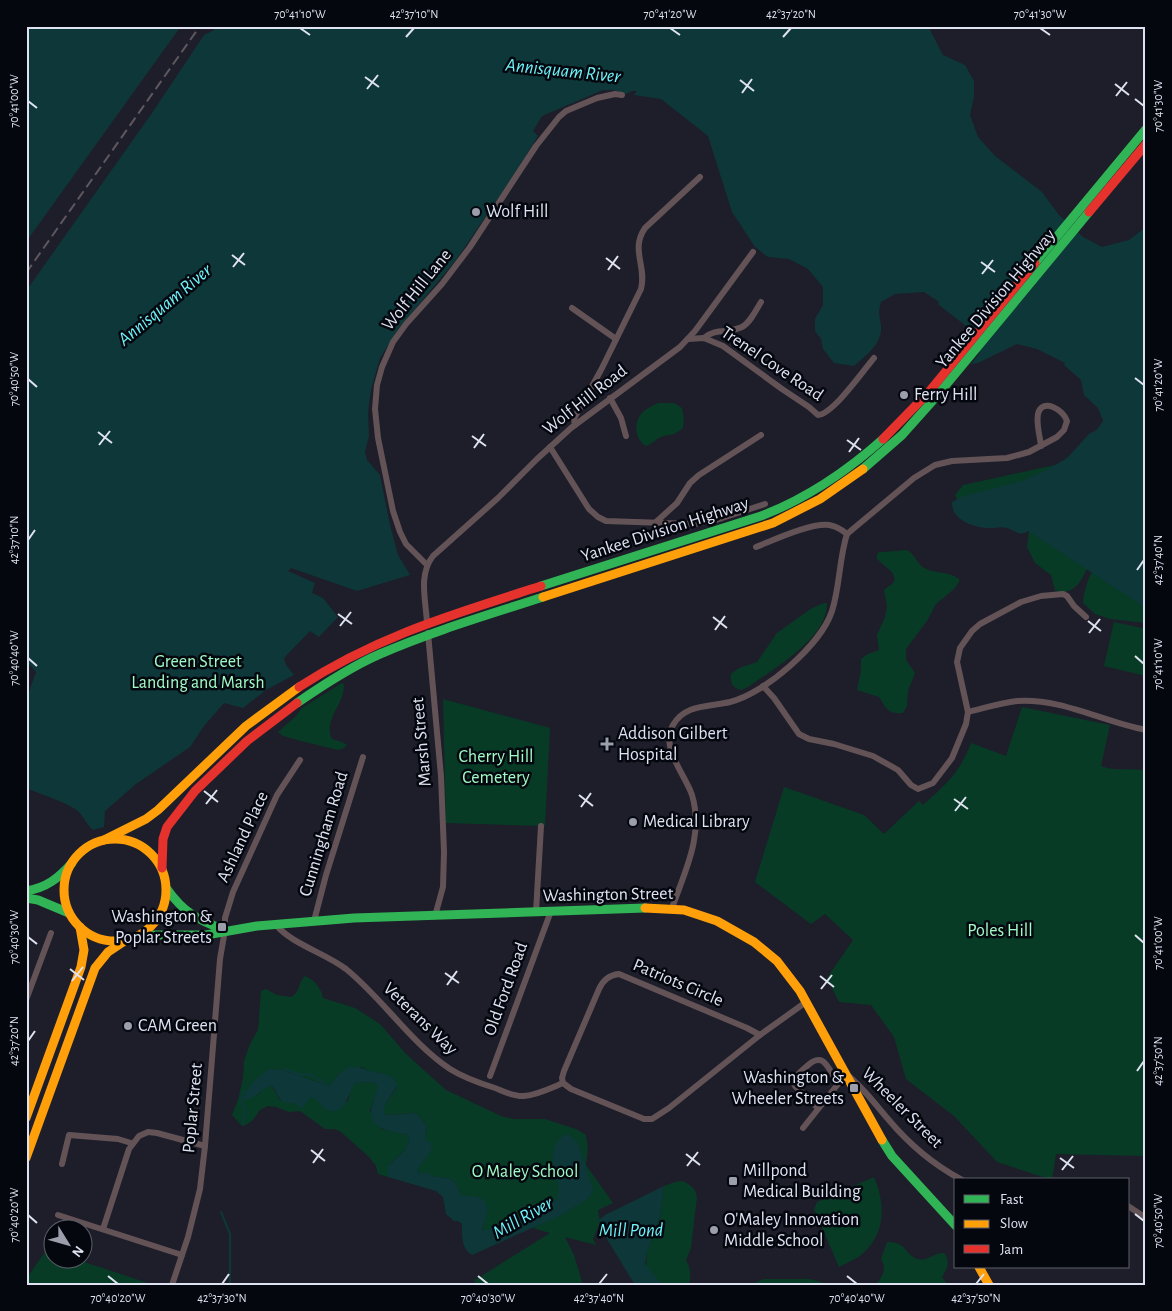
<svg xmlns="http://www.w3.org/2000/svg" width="1172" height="1311" font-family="'Alegreya Sans',sans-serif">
  <rect width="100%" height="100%" fill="#1d1e29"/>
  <g fill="#073b26">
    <path d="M658,403H674L682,408L684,418L683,428C674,435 674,434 664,436C658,437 652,444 646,446C634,439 633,421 644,411C648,408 653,405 658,403Z"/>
    <path d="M1064,463L1088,567C1080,582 1078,590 1060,593L1055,590L1051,575L1035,563L1027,547L1029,531L1032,530L958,501L955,495L963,485Z"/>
    <path d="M1146,477V623L1110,619L1095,614L1083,603C1084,571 1128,507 1146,477Z"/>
    <path d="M907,550C915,554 917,564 924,568C935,574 949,571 959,579V582L954,589L936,604L927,621L906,649V660L915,673L908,691L907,706L903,713C887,714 887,709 879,697L857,690L861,671V659L868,654L879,650L877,635L885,617L887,606L884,590L893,583L895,579L892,572L877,559V555L879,552H883Z"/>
    <path d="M824,603H827C828,638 773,669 748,687L741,690C733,689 728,680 732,673L739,668L757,662L777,633L812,608Z"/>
    <polygon points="1114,622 1146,629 1146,676 1104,666"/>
    <path d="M342,683L344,684C345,705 323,718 332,739L342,742L347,745L344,748L338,750L301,741L283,736L278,732L295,717L302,708Z"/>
    <polygon points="443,699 550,728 545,826 446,823"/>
    <path d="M1022,707L1110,725L1101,766C1115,772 1131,767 1146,771V1156L1056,1154L1052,1180L997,1162L954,1116L906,1079L894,1037L871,1005L839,1002L827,978L853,940L825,914L811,924L755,882L784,787L864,815L884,834L919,801L923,805C947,783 959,774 971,743L1006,756Z"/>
    <path d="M305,976C315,980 321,988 323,998L355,1008L380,1024L406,1054L446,1090L501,1116L513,1119H545L576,1129L586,1135L588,1148L586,1165L613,1203L598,1210L600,1223L593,1239L596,1245L565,1237L574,1255L583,1285H474L475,1280L550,1233L536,1229L519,1219L482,1232L487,1209L475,1196H462C458,1191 457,1183 451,1179L420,1174L417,1169L427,1156L425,1135L427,1126L416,1113L386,1115L384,1113V1107L397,1087L384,1074L369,1071L362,1067L340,1073L329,1086L282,1070L271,1069L257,1096L263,1089L271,1085L280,1100L311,1097L316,1098L324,1108L348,1101L351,1089L355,1083L372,1082L377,1084L378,1089L370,1111L382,1129L408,1135L409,1140L405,1150L388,1166V1177L378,1174L376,1166L369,1157L341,1132L335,1129H325L300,1111L289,1112L276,1107L268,1106L260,1110L252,1121L244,1126L241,1125L232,1115L238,1100L243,1078L244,1061L250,1044L258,1030L261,991L266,989L277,995L291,997C301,992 297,984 305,976Z"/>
    <path d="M874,1177C886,1205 886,1235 860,1256C854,1260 846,1263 839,1267L814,1209L817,1202Z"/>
    <path d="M683,1181C690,1185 696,1188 697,1197L691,1248L686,1260C691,1269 691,1275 689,1285H662L646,1267L647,1252L660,1216L664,1186L675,1182Z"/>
    <path d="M887,1242C908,1242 904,1255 918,1259C928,1262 934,1252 944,1253C951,1261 947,1269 942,1277L948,1285H874C883,1279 887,1267 881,1259Z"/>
    <polygon points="47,1249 52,1251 52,1258 75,1259 154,1285 26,1285 26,1279"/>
    <polygon points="764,1279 810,1279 831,1285 749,1285"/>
  </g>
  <g fill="#0e3739">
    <polygon points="26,26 181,26 26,242"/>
    <path d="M217,26H928L943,55L965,65L974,81V97L970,115L978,137L995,156L1042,192L1059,215L1083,237L1102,247L1129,240L1146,227V608L1028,531C1019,537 1016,531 1007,528C1000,526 993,529 987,528C973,527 951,520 952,502L961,497L1022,481L1045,471L1067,458L1090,433C1097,431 1099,427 1103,421L1098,408L1084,395L1081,380L1064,365L1065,363L1037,349L1017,344L978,363L971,364L980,352L977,351L963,332L966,326L939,305L938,301L924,292L895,294L881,302C878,312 879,314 881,325C883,343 867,355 854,366L834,363L823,349L821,339L815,331V319L823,305V287L808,269L789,259L768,257L755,247L732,212L708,136L661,99L634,95L637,91H632L626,94L613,90H603L542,116L533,131L538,136L511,179L456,260L399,328L380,358L371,390L368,412L369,436L365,452L367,460L380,475L390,525L398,555L410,575L357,591L291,568L288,571L315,583L312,593L323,598L338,617L319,637L310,631L284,658L286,665L294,675L266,690L243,708L224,703L204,726L190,747L136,784L105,811L104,827L93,830C85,823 83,814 75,809C63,801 40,794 26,788V700L36,672L26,661V291L152,113L204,35L214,30Z"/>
    <path d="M350,1067C362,1067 361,1068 370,1071C382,1074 394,1073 397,1086L384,1107V1113L387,1115L416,1113L427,1126L425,1135L426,1140L431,1143V1151L417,1170L420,1174L451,1179C457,1183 458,1190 462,1196H475L484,1200L488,1209L482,1231L515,1221L533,1209L557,1200C557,1197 559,1192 559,1188C559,1183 555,1178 554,1172C552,1159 552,1138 568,1134L578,1143L593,1190L589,1198L561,1215L472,1255C461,1249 462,1235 462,1224L458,1221H454L446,1214L443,1197L436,1191L388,1177V1166L405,1150L409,1140L408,1135C389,1131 364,1129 373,1103C375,1096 378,1090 377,1084L372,1082L355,1083C348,1094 343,1122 323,1107C318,1103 318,1099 311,1097L301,1109L295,1103C277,1104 281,1097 271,1085C261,1090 258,1096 246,1100L243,1099L250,1085L267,1070L271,1069L282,1070L329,1086L340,1073Z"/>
    <polygon points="664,1186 660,1216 647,1252 645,1264 662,1285 635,1285 607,1239 599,1220 605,1215"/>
  </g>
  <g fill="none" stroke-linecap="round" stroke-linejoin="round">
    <g stroke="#0e3739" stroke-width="2">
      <polyline points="283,1071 285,1069 300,1075 310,1074 320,1080 327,1086"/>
      <polyline points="243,1125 246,1111 241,1102 243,1093 248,1091"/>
      <polyline points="418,1175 424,1173 432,1176"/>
      <polyline points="221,1212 230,1234 230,1285"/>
    </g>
    <g stroke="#635356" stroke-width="6">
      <polyline points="572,308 616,339"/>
      <path d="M704,338C715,328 730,333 742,327C750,323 756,310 761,302"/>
      <path d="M688,339L704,338L723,346L782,389L809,407L818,415C833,414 863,371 874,358"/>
      <polyline points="610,398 621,418 626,436"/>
      <path d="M575,425L574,419L576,415L601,370L641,289C647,266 630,250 645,228L700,177"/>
      <polyline points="550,447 589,509 598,517 606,521 694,524 716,520 765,504"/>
      <polyline points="656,522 677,503 690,483 699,475 761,435"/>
      <path d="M847,534L914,478L935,465L952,461L1007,458L1029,452L1057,437L1064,430L1067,421C1064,410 1042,397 1038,414C1036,424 1040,436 1041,446"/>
      <path d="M756,547C774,540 810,523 829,525C835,526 841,529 847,534"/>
      <polyline points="427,565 406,544 400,532 393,511 378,438 375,409 377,385 382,367 393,342 406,324 442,284 470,247 536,146 559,117 566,111 597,98 615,94 622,95"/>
      <path d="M427,623C426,601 418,575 433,556L498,498L537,459L571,428L680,347L695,331L753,252"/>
      <polyline points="428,633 441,776 444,852 443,887 435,916"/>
      <polyline points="763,686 774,698 799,734 809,739 834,744 873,756 898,770 911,785 918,789 933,783 946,766 952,758 966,724 968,712 957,662 960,648 972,631 980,624 1021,602 1041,596 1063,594 1067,596 1074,606 1086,617"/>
      <path d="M968,712C985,708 1000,703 1017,701C1062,698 1103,722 1146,730"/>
      <path d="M672,908C685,871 704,835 692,795C685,774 660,748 673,725C685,704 709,707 730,702C764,694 821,645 832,611C840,586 839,559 847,534"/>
      <polyline points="536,912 541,826"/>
      <polyline points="314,921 326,875 363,757"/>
      <path d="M276,925C292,944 325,953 346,969C383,999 410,1042 450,1069C464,1078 479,1083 495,1088C503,1091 514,1097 524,1096C537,1095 551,1088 563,1083"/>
      <polyline points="26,1000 51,933"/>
      <polyline points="490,1076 551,911"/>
      <polyline points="563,1083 571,1089 644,1119 652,1119 669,1108 760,1035 806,1002"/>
      <path d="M563,1083L562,1078L564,1071L599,989C603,980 609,975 619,974L747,1028L760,1035"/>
      <path d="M818,1108L795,1086L793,1082C796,1075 801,1071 807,1066C824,1050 828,1069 838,1083"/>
      <path d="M803,1128L846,1074C863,1087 874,1103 888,1119C908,1143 934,1165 962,1180"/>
      <polyline points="62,1164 69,1135 118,1139 131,1143"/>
      <polyline points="1128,1206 1146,1218"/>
      <polyline points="58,1215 182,1255"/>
      <polyline points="103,1229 129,1149 139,1136 148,1132 157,1133 205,1146"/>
      <polyline points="1146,1258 1146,1266"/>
      <polyline points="172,1285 188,1237 200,1189 205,1146 220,959 225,930 225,918 233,892 277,795 300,760"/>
    </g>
    <g stroke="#30b455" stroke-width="9">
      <polyline points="1035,263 1146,129"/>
      <polyline points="863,469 902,435 936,397 1089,212"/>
      <path d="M541,586L761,516C808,498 846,472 883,439"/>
      <path d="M297,703C323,685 350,667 380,654C433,631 488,615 543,597"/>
      <path d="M167,889C184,913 198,920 225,930"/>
      <path d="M26,891C46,888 59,878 72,863"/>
      <polyline points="26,898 38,900 69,913"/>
      <polyline points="141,935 206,935 257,926 354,918 645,908"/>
      <polyline points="882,1140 892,1156 956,1226"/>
    </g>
    <g stroke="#ff9f0a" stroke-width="9">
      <polyline points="543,597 773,523 820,499 863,469"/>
      <circle cx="115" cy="890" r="51"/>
      <polyline points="104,840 146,819 158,810 246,726 299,687"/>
      <polyline points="645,908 684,910 717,921 754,942 777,961 800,991 882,1140"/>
      <polyline points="26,1118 81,967 84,950 80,927"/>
      <polyline points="26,1158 95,968 108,952 123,942"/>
      <polyline points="979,1267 989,1285"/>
    </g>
    <g stroke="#e5322d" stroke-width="9">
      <polyline points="1089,212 1146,144"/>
      <polyline points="883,439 928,393 1035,263"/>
      <path d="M299,687C377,636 454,614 541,586"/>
      <polyline points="162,868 163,839 167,827 195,791 247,741 297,703"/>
    </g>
    <polyline stroke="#5f575d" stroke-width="2" stroke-dasharray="10 5" stroke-linecap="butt" points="26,273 200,26"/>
  </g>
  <path fill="none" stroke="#dfe3f1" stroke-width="2" d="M300,28L310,35M670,28L680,35M1040,28L1050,35M406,37L414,28M783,37L791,28M365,77L379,87M740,80L754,91M1115,84L1129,95M367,89L378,75M742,93L752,79M1116,96L1127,82M1135,99L1144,106M28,101L37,108M232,255L245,265M606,258L620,269M981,262L995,272M233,267L244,253M608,270L618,256M982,274L993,260M1135,378L1144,385M28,379L37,387M98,432L112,443M472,436L486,446M847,440L861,450M99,445L110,431M474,448L484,434M849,452L859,438M28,540L35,530M1137,570L1144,560M338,614L352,624M713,617L727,628M1088,621L1101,631M340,626L351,612M715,630L725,616M1089,633L1100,619M1135,656L1144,664M28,658L37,666M204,791L218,802M579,795L593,806M954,799L968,809M206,804L217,790M581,807L591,793M955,811L966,797M1135,935L1144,943M28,937L37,944M70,969L84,980M445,973L459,983M820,976L834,987M72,981L83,967M447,985L457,971M821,989L832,975M28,1041L35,1031M1137,1071L1144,1061M311,1150L325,1161M686,1154L700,1165M1060,1158L1074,1168M313,1163L323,1149M687,1166L698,1152M1062,1170L1073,1156M1135,1214L1144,1221M28,1215L37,1223M108,1276L118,1284M478,1276L488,1284M847,1276L857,1284M222,1284L229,1274M599,1284L607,1274M976,1284L984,1274"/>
  <g fill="#9b9eab" stroke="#05070f" stroke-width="2">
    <circle cx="476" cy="212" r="5"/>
    <circle cx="904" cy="395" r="5"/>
    <path d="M604.5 736.5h5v5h5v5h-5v5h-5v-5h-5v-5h5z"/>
    <circle cx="633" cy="822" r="5"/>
    <rect x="217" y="922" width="10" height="10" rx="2.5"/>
    <circle cx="128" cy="1026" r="5"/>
    <rect x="849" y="1083" width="10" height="10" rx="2.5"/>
    <rect x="728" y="1176" width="10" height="10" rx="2.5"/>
    <circle cx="714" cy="1230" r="5"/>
  </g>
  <g text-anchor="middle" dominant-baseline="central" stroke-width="5" stroke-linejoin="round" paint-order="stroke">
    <g font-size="18" fill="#dfe3f1" stroke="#05070f" text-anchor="start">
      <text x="486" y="212">Wolf Hill</text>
      <text x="914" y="395">Ferry Hill</text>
      <text x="618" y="734">Addison Gilbert<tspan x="618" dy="21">Hospital</tspan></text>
      <text x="643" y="822">Medical Library</text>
      <text x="212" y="917" text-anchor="end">Washington &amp;<tspan x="212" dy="21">Poplar Streets</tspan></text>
      <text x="138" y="1026">CAM Green</text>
      <text x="844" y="1078" text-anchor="end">Washington &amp;<tspan x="844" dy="21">Wheeler Streets</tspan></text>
      <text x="743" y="1171">Millpond<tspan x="743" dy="21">Medical Building</tspan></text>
      <text x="724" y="1220">O'Maley Innovation<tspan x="724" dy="21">Middle School</tspan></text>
    </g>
    <g font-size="18" fill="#dfe3f1" stroke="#05070f">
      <text transform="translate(417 290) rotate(-51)">Wolf Hill Lane</text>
      <text transform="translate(996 299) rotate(-50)">Yankee Division Highway</text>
      <text transform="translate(772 364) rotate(34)">Trenel Cove Road</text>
      <text transform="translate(585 400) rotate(-38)">Wolf Hill Road</text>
      <text transform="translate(665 530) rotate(-18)">Yankee Division Highway</text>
      <text transform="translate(422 742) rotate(-95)">Marsh Street</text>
      <text transform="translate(324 834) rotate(-73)">Cunningham Road</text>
      <text transform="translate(243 837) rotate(-65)">Ashland Place</text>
      <text transform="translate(608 895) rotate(-1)">Washington Street</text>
      <text transform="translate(678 983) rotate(23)">Patriots Circle</text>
      <text transform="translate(506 989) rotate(-70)">Old Ford Road</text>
      <text transform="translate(420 1019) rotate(44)">Veterans Way</text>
      <text transform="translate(193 1108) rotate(-85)">Poplar Street</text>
      <text transform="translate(902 1108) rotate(45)">Wheeler Street</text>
    </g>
    <g font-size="18" fill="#a0fcc6" stroke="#05070f">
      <text x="198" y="662">Green Street<tspan x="198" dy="21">Landing and Marsh</tspan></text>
      <text x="496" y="757">Cherry Hill<tspan x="496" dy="21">Cemetery</tspan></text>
      <text x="1000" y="931">Poles Hill</text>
      <text x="525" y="1172">O Maley School</text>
    </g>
    <g font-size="19" font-style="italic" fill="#6ff4f9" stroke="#05070f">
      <text transform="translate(563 71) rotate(6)">Annisquam River</text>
      <text transform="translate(165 305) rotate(-40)">Annisquam River</text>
      <text transform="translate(523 1218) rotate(-30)">Mill River</text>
      <text x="631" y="1230">Mill Pond</text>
    </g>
  </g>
  <rect width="1172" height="1311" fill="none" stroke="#05070f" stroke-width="55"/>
  <rect x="954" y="1178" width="175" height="90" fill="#05070f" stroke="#5c5f69"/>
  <rect x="964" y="1195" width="25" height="8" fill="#30b455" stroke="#5c5f69"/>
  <text x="1000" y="1204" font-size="15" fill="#dfe3f1">Fast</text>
  <rect x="964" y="1220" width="25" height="8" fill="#ff9f0a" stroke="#5c5f69"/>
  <text x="1000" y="1228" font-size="15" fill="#dfe3f1">Slow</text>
  <rect x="964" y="1245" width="25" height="8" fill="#e5322d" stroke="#5c5f69"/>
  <text x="1000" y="1254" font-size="15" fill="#dfe3f1">Jam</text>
  <g transform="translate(68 1244) rotate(127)"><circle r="24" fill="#05070f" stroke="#5c5f69"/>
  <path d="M0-4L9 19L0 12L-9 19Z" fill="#9b9eab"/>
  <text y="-8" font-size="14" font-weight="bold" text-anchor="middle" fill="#dfe3f1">N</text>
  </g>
  <rect x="28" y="28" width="1116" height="1256" fill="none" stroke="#dfe3f1" stroke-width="2"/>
  <g font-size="12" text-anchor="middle" fill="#dfe3f1">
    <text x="300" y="18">70°41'10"W</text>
    <text x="414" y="18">42°37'10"N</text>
    <text x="670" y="18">70°41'20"W</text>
    <text x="791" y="18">42°37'20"N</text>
    <text x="1040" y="18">70°41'30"W</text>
    <text transform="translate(14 101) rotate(-90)" y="4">70°41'00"W</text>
    <text transform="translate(1158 106) rotate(-90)" y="4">70°41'30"W</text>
    <text transform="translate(14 379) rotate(-90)" y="4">70°40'50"W</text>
    <text transform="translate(1158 385) rotate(-90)" y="4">70°41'20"W</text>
    <text transform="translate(14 540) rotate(-90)" y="4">42°37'10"N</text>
    <text transform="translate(1158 560) rotate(-90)" y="4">42°37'40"N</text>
    <text transform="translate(14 658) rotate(-90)" y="4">70°40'40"W</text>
    <text transform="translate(1158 664) rotate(-90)" y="4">70°41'10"W</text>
    <text transform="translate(14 937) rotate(-90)" y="4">70°40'30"W</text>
    <text transform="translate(1158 943) rotate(-90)" y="4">70°41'00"W</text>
    <text transform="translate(14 1041) rotate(-90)" y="4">42°37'20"N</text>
    <text transform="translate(1158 1061) rotate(-90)" y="4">42°37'50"N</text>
    <text transform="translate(14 1215) rotate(-90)" y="4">70°40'20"W</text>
    <text transform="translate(1158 1221) rotate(-90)" y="4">70°40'50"W</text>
    <text x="118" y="1302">70°40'20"W</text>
    <text x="222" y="1302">42°37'30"N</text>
    <text x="488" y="1302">70°40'30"W</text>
    <text x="599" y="1302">42°37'40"N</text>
    <text x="857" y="1302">70°40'40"W</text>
    <text x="976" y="1302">42°37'50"N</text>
  </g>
</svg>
